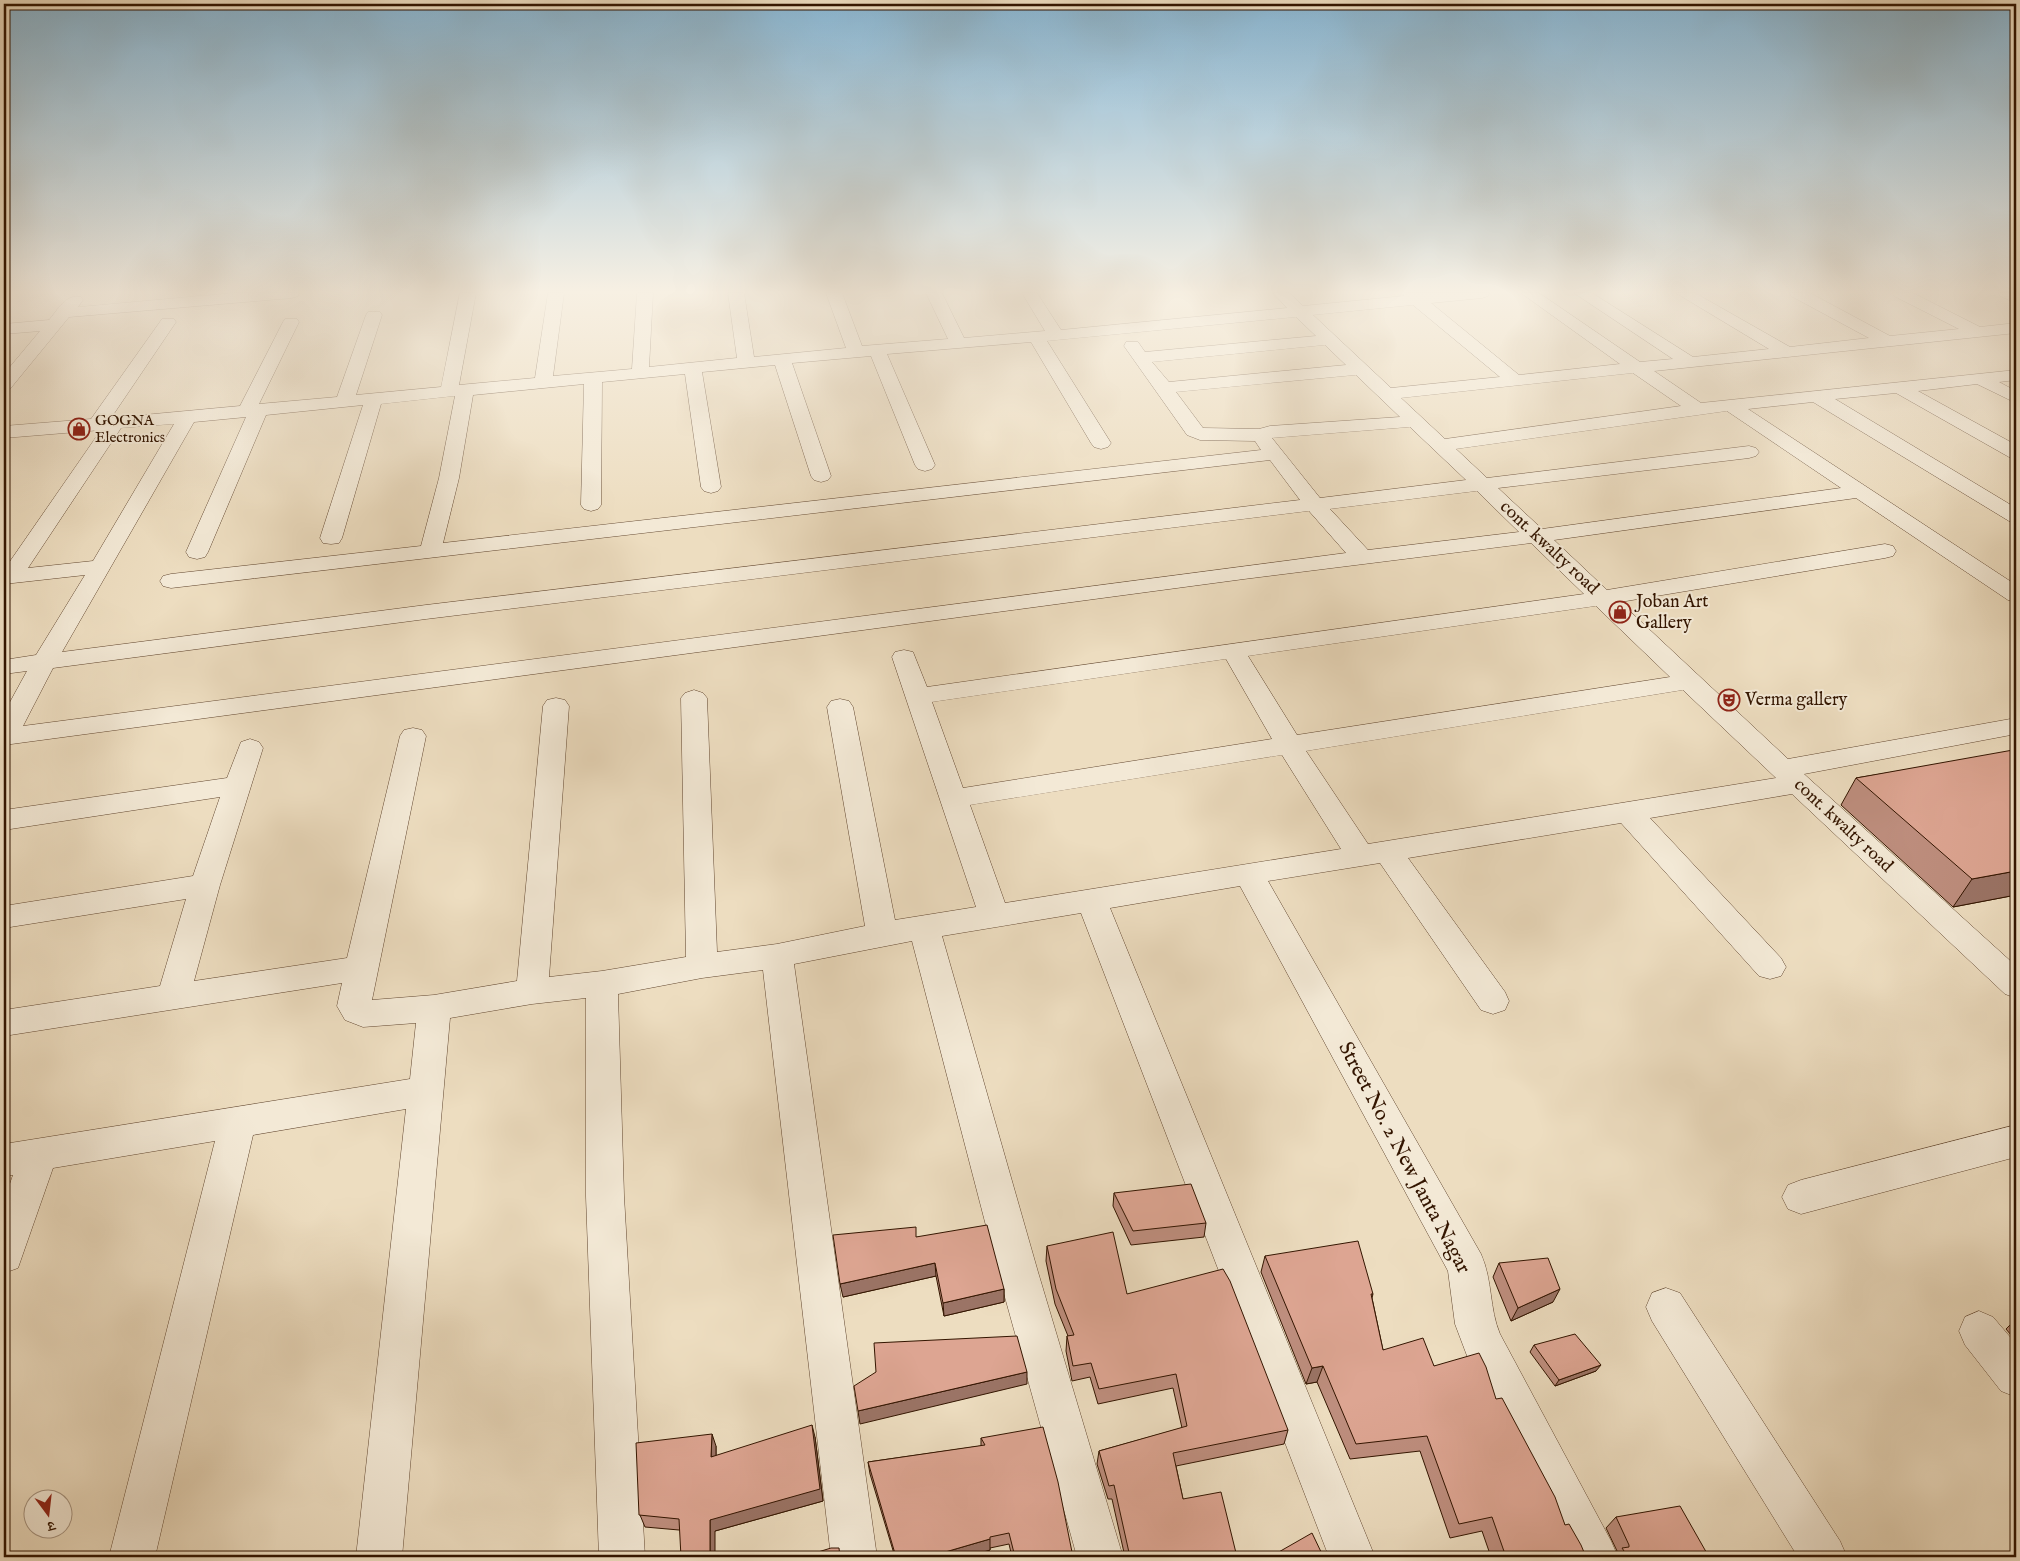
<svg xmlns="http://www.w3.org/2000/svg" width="2020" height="1561" font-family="'IM FELL English','Noto Serif Devanagari',serif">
  <rect width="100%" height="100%" fill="#edddc0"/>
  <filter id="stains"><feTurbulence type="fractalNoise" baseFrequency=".004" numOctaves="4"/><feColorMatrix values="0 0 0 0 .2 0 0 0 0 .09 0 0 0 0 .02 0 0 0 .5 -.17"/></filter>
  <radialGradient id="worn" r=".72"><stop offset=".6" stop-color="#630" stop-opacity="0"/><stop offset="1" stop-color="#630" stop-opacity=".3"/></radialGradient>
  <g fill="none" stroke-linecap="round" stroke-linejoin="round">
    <g stroke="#624730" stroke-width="1">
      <g id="minor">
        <path d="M233,293H299L298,296L292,298L69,317L10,389L4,390V374L40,331L4,334V324L49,320C57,311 66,293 81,297L83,300L78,307Z"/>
        <path d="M460,293H476L459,385L535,378L548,293H564L553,376L632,369L637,293H653L649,367L737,358L728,293H744L754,357L846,348L826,293H842L862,346L948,339L926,293H942L964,338L1045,331L1022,293H1037L1061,330L1287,308L1273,293H1290L1303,306L1404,296L1403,293H1489L1488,296L1482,298L1431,303L1519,375L1620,364L1521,293H1539L1640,362L1673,359L1574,293H1592L1693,357L1769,349L1676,293H1695L1790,347L1869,338L1791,296L1790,293H1810L1890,336L1959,329L1894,296L1893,293H1913L1980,327L2016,323V333L1654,371L1701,403L2016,370V380L1999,382L2016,391V403L1977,384L1918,391L2016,445V459L2009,457L1896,393L1835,399L2016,508V523L2009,521L1813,402L1748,409L2016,585V602L2008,600L1856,498L1554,540L1607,590L1885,544L1893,546L1896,551L1893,556L1885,558L1620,602L1788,759L2016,718V734L1804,774L2016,966V998L2005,994L1792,794L1650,818L1781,958L1786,967L1781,976L1770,979L1759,976L1621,823L1408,858L1505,992L1509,1001L1505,1010L1493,1014L1481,1010L1380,863L1268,881L1481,1254C1493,1281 1489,1308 1500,1334L1611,1541L1618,1557H1570L1469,1361L1455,1324L1448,1271L1240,886L1110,908L1375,1557H1329L1081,913L942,936L1038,1272L1123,1557H1077L998,1272L912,941L794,964L877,1557H831L763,970L702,978L618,994L624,1196L645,1557H599L586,1196V998L532,1004L450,1018L402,1557H356L406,1109L253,1135L155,1557H109L215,1141L53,1168L18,1268L4,1273V1201L13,1175L4,1176V1144L410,1079L416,1023L363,1027L345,1020L337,1006L342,983L4,1036V1010L160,986L186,899L4,928V906L193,876L220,797L4,830V810L227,778L241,742L250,739L259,742L263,748L220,885L194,981L347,958L400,736L404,730L413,728L422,730L426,736L372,1000L434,995L517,981L543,706L547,700L556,698L565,700L569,706L549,977L602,971L686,957L681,698L685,693L694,690L703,693L707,698L717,952L777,944L865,926L827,707L831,701L840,699L849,701L853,707L895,920L976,907L892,657L895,652L904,650L913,652L927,687L1584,594L1531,543L1244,579L4,745V713L27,671L4,674V660L36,655L85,575L4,584V570L101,430L4,438V426L91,419L162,319H174L176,322L111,418L240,406L283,322L285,319H297L299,322L259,404L337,397L366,315L368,312H380L382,315L356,395L441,387ZM1413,305L1500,377L1391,388L1313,315ZM1296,317L1316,336L1145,352L1138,342H1126L1124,346L1187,435L1200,440L1255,441L1261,450L443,543L459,478L473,395L584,384L581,505L584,509L591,511L598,509L601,505L602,382L685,374L701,487L704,491L711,493L718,491L721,487L702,372L775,365L811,476L814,480L821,482L828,480L831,476L792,363L871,356L915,465L918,469L925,471L932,469L935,465L887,354L1031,342L1091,443L1094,447L1101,449L1108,447L1111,443L1047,341ZM1325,345L1346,365L1169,382L1152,362ZM1633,373L1681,406L1445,439L1401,398ZM1356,375L1400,417L1270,426L1259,429L1203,428L1176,392ZM455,396L439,478L421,546L171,574L163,576L160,581L163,586L171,588L1270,460L1300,500L426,605L62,652L194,422L246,417L186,552L189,557L197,559L205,557L208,552L266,415L363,405L320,538L323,543L331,544L339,543L342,538L381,404ZM1727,411L1841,488L1542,529L1498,488L1749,458L1756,456L1759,452L1756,448L1749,446L1487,478L1456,449ZM174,424L93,561L28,568L121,428ZM1410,427L1466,480L1320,498L1272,438ZM1477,491L1519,532L1368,550L1330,509ZM1309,511L1346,553L23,726L53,668L426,619ZM1596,606L1670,677L1297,735L1248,656ZM1226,659L1272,739L963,788L932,702ZM1683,690L1776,778L1368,844L1306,751ZM1282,755L1341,849L1005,903L970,805Z"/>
        <polygon points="1999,293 2016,293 2016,303 2000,296"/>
        <polygon points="2016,1125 2016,1157 1801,1214 1788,1209 1782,1197 1788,1185 1801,1180"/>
        <polygon points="1666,1288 1680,1293 1840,1541 1847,1557 1798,1557 1652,1321 1646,1307 1652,1293"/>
        <polygon points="1979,1311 1993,1317 2016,1344 2016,1397 2001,1391 1965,1345 1959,1331 1965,1317"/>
      </g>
    </g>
    <use href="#minor" fill="#f3e9d6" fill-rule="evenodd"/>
  </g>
  <g fill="#be8e7e" stroke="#331500">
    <polygon points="2016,752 2016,895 1953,907 1841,805 1856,778"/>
    <polygon points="1114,1193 1206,1223 1204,1237 1131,1245 1113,1206"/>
    <polygon points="917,1237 1004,1289 1004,1302 944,1316 936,1276 843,1297"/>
    <polygon points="1047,1246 1127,1294 1288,1430 1284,1444 1176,1466 1183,1499 1237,1557 1125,1557 1112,1499 1108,1499 1097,1464 1099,1451 1182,1428 1173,1388 1098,1404 1090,1377 1072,1381 1066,1351 1067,1336 1068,1336 1055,1304 1046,1261"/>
    <polygon points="1265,1256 1373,1294 1372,1298 1383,1350 1434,1366 1496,1399 1565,1525 1586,1557 1491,1557 1482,1531 1450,1538 1420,1451 1350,1459 1317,1382 1306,1384 1261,1272"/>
    <polygon points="1499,1263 1553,1302 1511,1321 1493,1277"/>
    <polygon points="2016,1319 2016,1341 2006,1329"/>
    <polygon points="1534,1345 1596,1371 1555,1386 1530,1352"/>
    <polygon points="815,1437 823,1501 715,1531 679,1530 645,1527 640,1515 716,1446 716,1456"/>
    <polygon points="981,1438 1073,1557 1012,1557 1009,1544 990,1548 990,1550 967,1557 895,1557 870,1474 868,1462 981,1446"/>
    <polygon points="1616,1517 1709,1557 1614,1557 1618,1553 1606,1528"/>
  </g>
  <g fill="#9b7466" stroke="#331500">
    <polygon points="2016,871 2016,895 1953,907 1972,879"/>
    <polygon points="935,1263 936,1276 843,1297 840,1284"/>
    <polygon points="1004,1289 1004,1302 944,1316 943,1303"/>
    <polygon points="1560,1289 1553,1302 1511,1321 1518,1308"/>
    <polygon points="1601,1365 1596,1371 1555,1386 1559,1380"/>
    <polygon points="1323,1366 1317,1382 1306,1384 1312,1368"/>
    <polygon points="1027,1372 1027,1384 860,1424 858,1411"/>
    <polygon points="812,1425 815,1437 823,1501 715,1531 715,1557 710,1557 710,1520"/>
    <polygon points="712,1434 716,1446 716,1469 711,1457"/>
    <polygon points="990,1539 990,1550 967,1557 928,1557"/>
  </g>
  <g fill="#dda592" stroke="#331500">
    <polygon points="2013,750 2016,752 2016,871 1972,879 1856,778"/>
    <polygon points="1191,1184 1206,1223 1133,1231 1114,1193"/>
    <polygon points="987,1225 1004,1289 943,1303 935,1263 840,1284 833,1235 916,1227 916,1237"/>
    <polygon points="1113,1232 1127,1294 1223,1269 1230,1281 1288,1430 1173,1453 1183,1499 1221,1492 1237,1557 1130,1557 1114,1485 1109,1486 1099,1451 1187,1426 1176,1374 1099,1389 1091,1363 1073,1366 1067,1336 1074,1335 1056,1289 1047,1246"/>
    <polygon points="1358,1241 1373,1294 1371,1294 1383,1350 1423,1338 1434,1366 1479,1353 1486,1367 1496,1399 1502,1398 1555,1497 1565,1525 1569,1524 1581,1545 1586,1557 1506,1557 1492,1517 1459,1524 1427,1436 1356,1444 1323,1366 1312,1368 1265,1256"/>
    <polygon points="1548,1258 1560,1289 1518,1308 1499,1263"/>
    <polygon points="1575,1334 1601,1365 1559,1380 1534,1345"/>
    <polygon points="1017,1336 1027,1372 858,1411 854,1386 876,1372 874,1343"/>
    <polygon points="812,1425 820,1489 710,1520 710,1557 681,1557 679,1519 639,1515 636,1443 712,1434 711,1457"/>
    <polygon points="1043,1427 1058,1482 1073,1557 1015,1557 1009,1533 990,1537 990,1539 928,1557 896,1557 868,1462 985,1445 981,1438"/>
    <polygon points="1680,1506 1709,1557 1628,1557 1622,1548 1629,1547 1629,1545 1616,1517"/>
    <polygon points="1312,1533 1323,1556 1319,1557 1270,1557"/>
    <polygon points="831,1548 839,1548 840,1557 802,1557"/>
  </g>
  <linearGradient id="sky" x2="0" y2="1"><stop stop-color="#89b7d4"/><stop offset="0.57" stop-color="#f7f0e3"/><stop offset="1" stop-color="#f7f0e3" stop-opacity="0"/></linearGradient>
  <rect width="2020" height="512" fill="url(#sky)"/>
  <defs>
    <g id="shop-ring" transform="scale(1.125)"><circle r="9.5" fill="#f3e9d6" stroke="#8f2418" stroke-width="1.5"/><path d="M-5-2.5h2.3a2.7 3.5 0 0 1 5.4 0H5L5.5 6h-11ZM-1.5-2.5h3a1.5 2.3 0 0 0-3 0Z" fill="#8f2418"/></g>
    <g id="theatre-ring" transform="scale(1.125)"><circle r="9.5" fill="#f3e9d6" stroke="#8f2418" stroke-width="1.5"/><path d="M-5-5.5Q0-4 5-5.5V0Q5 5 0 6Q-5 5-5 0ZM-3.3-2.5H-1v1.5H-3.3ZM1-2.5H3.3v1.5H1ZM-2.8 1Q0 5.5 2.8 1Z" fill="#8f2418"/></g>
  </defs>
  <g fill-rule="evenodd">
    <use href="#shop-ring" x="79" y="429"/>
    <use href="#shop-ring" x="1620" y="612"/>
    <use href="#theatre-ring" x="1729" y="700"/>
  </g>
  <g text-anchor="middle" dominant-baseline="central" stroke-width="4" stroke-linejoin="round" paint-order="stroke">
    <g font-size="15" fill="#331500" stroke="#f3e9d6" text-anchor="start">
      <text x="95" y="420">GOGNA<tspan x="95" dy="17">Electronics</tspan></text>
    </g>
    <g font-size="18" fill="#331500" stroke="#f3e9d6">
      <text transform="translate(1549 548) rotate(43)">cont. kwalty road</text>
      <text transform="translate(1843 826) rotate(43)">cont. kwalty road</text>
    </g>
    <g font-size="18" fill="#331500" stroke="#f3e9d6" text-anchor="start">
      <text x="1636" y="602">Joban Art<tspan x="1636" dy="21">Gallery</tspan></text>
      <text x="1745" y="700">Verma gallery</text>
    </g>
    <g font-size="21" fill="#331500" stroke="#f3e9d6">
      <text transform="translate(1404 1158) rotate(62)">Street No. 2 New Janta Nagar</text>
    </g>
  </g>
  <rect width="2020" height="1561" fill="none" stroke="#edddc0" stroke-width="20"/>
  <rect x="5" y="5" width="2010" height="1551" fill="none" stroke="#331500" stroke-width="2.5"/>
  <rect x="10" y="10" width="2000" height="1541" fill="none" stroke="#331500"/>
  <g transform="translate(48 1514) rotate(165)"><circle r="24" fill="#f3e9d6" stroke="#a69480"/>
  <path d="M0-4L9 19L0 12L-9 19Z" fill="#8f2418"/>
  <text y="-8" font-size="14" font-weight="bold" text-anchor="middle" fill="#331500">उ</text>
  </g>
  <rect width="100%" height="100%" filter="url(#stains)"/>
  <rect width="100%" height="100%" fill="url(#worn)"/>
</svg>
